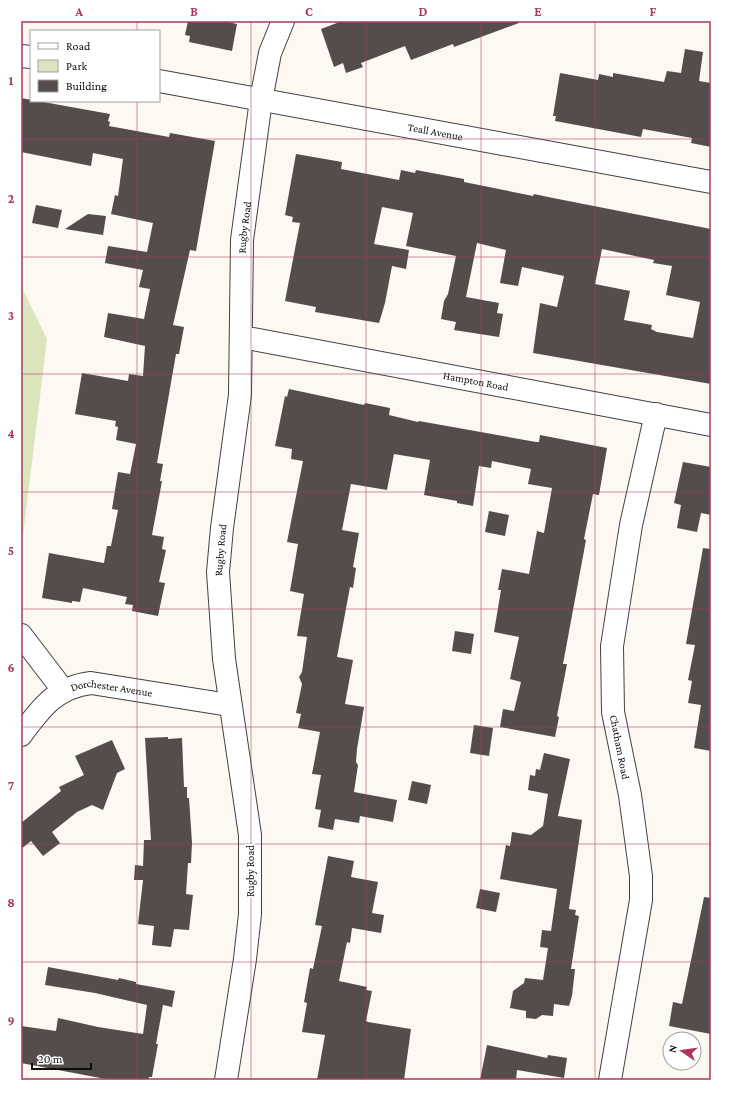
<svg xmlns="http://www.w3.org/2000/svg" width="732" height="1101" font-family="'Crimson Pro',serif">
  <rect width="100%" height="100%" fill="#fdf8f1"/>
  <polygon fill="#dce4be" points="21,286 47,339 21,552"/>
  <g fill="#554d4c" fill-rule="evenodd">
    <polygon points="188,21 223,21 237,24 232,51 189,42 190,36 185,35"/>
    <polygon points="342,21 518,21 519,23 454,47 453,44 411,60 405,46 361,63 363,67 346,73 343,63 334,67 321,29"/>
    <polygon points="685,49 703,52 699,81 711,83 711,147 691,143 692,138 643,129 641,137 555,121 556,116 553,116 560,73 598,80 599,74 613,77 613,73 664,82 667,71 681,73"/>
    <polygon points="21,98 110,114 108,121 110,122 109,126 169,137 170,133 215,141 196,251 190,250 173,325 184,327 179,354 176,354 157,463 163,464 160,481 162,481 152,535 164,537 162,549 166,550 159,582 165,583 158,616 132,611 133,605 125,604 127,597 83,588 80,602 72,601 72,603 42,598 49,553 104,563 107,546 111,546 118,510 112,509 118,472 130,474 136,444 116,440 118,427 115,426 116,421 75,414 82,373 128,381 129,374 143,376 145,346 104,337 108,313 144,319 150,289 139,287 143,270 105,263 108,246 147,252 153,223 111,214 115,195 118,196 123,159 93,153 91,166 21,152"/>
    <path d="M296,154L342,162L341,169L399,180L401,170L415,173L416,170L464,179V182L533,196L534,194L553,198L711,229V384L533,353L540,303L557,307L564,276L522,267L518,286L500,283L506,250L477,243L466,297L499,303L497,313L503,314L499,337L454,330L456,322L441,319L444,301L448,294L456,256L406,246L413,213L382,207L374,244L409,250L406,269L392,266L385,303L379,323L315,312L316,307L285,301L300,223L292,222L293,217L285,215ZM602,249L654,260L653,263L672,266L666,295L700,302L693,338L657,332L651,329L652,325L624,320L630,291L595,284Z"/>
    <polygon points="36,205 62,210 58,228 32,223"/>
    <polygon points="88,214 106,216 103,235 65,229"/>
    <polygon points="289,389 364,405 365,403 390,408 389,415 418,422 419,421 536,442 539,442 540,435 607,448 599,495 593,494 584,539 586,540 563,664 567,664 557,716 559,717 555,737 500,727 503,709 514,711 521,682 510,679 519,637 494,632 501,590 498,590 502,569 529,574 537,531 544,533 552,488 528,484 531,469 492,461 491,468 479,466 473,506 457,503 457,501 424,495 430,460 394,454 387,490 351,484 342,530 359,533 353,567 356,568 353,588 350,587 337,657 353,660 345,704 364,707 357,749 356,762 358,765 354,792 397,800 393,822 360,816 359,823 335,819 333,830 318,827 321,810 315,809 321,775 312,774 320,732 298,728 301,714 296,713 302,684 299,677 302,672 307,637 297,636 304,594 290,591 298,544 287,542 303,461 291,459 292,449 275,446 285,396 287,397"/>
    <polygon points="683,462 711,467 711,515 701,513 697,532 677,528 681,505 674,503"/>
    <polygon points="489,511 509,515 505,536 485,532"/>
    <polygon points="703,548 711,549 711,751 694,748 701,705 688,703 692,681 688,680 695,645 686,644"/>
    <polygon points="455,631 474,634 471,654 452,651"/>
    <polygon points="474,725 493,728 489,756 470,753"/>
    <polygon points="168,737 168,739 182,738 184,787 187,787 187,798 189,798 192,843 191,863 188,863 186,894 193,895 189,930 174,929 171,947 152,945 154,926 138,924 143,880 134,880 135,865 143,866 144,840 151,840 145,738"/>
    <polygon points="112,740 125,769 117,773 103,810 92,805 77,812 52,832 60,843 43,856 31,841 21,849 21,823 61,791 59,787 84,775 75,756"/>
    <polygon points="544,753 570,759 558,816 582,820 569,909 576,910 575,915 579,916 571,969 575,969 572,996 569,1006 554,1004 553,1016 542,1015 536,1019 526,1018 526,1011 510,1008 513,991 524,983 525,978 543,980 548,948 540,947 542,930 551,931 557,889 500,879 506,845 510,846 512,832 531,835 543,826 548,794 528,790 530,775 535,776 536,769 540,770"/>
    <polygon points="412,781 431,785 427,804 408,800"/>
    <polygon points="328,856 354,861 351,877 378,882 372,913 384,915 381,933 352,928 350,943 347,942 339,981 367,987 366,990 372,991 366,1021 368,1022 411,1029 404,1080 317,1080 325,1035 302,1032 307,1003 304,1002 310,968 313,969 322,926 315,925"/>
    <polygon points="480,889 500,893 496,912 476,908"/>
    <polygon points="704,897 711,898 711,1034 669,1026 673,1002 682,1004"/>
    <polygon points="48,967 118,980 119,978 136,982 136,984 175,991 172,1007 163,1005 156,1044 158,1044 152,1077 149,1077 148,1080 111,1080 21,1063 21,1026 56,1031 58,1018 98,1027 143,1034 147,1005 95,993 45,985"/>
    <polygon points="487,1045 547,1058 548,1055 567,1058 564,1078 517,1070 516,1080 480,1080"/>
  </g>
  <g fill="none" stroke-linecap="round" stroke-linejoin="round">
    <g stroke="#414141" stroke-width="24">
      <g id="minor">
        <path id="s1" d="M242,337L711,425"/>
        <polyline points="21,635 63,690"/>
        <path id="s2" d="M21,735C41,708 56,687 91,683L229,705"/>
        <path id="s3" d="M226,1080L245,959L250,914V835L224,659L218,572L222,528L240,395L242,240L261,100L270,53L283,21"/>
        <polyline points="610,1080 641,900 641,876 630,795 613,712 612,646 631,525 656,414"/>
      </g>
    </g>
    <g stroke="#414141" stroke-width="24">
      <g id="tertiary">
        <polyline points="21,56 31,57"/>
        <path id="s4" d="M159,81L711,182"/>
      </g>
    </g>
    <use href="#minor" stroke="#fff" stroke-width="22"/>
    <use href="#tertiary" stroke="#fff" stroke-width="22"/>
  </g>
  <path fill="none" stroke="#ad375c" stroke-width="1" stroke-opacity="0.55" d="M137,21V31M251,21V1080M366,21V1080M481,21V1080M595,21V1080M137,101V1080M21,139H711M21,257H711M21,374H711M21,492H711M21,609H711M21,727H711M21,844H711M21,962H711"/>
  <g text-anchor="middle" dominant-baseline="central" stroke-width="4" stroke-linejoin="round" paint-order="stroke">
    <g font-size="11" fill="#0e0e0e" stroke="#fff">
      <text stroke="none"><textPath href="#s4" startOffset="281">Teall Avenue</textPath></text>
      <text stroke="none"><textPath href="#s3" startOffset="858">Rugby Road</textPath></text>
      <text stroke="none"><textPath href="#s1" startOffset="238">Hampton Road</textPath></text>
      <text stroke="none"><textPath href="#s3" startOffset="534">Rugby Road</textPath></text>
      <text stroke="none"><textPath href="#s2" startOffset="111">Dorchester Avenue</textPath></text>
      <text transform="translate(620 747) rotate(79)">Chatham Road</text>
      <text transform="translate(250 871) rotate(-90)">Rugby Road</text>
    </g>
  </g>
  <rect width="732" height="1101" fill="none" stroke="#ffffff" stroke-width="44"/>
  <rect x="30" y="30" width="130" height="72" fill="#ffffff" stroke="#9f9f9f"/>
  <rect x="38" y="43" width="20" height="6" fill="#ffffff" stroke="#9f9f9f"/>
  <text x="66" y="50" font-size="12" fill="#0e0e0e">Road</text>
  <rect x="38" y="60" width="20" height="12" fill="#dce4be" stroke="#9f9f9f"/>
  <text x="66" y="70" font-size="12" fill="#0e0e0e">Park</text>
  <rect x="38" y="80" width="20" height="12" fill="#554d4c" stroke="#9f9f9f"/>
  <text x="66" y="90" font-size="12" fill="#0e0e0e">Building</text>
  <g transform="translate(682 1051) rotate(283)"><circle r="19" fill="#ffffff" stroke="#9f9f9f"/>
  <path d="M0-3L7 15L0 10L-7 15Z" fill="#ad375c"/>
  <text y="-6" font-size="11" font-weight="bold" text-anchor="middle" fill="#0e0e0e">N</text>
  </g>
  <path d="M32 1063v6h59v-6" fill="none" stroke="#0e0e0e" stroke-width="2"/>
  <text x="38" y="1063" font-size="12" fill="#0e0e0e" stroke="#ffffff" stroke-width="3" paint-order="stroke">20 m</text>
  <rect x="22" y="22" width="688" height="1057" fill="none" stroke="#ad375c" stroke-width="1.5"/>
  <g font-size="13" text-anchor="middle" font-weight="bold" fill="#ad375c">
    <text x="79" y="16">A</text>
    <text x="194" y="16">B</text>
    <text x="309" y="16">C</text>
    <text x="423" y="16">D</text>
    <text x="538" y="16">E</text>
    <text x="653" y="16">F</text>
    <text x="11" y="85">1</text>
    <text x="11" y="203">2</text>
    <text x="11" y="320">3</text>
    <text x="11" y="438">4</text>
    <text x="11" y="555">5</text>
    <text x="11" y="672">6</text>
    <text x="11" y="790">7</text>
    <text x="11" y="907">8</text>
    <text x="11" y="1025">9</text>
  </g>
</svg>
